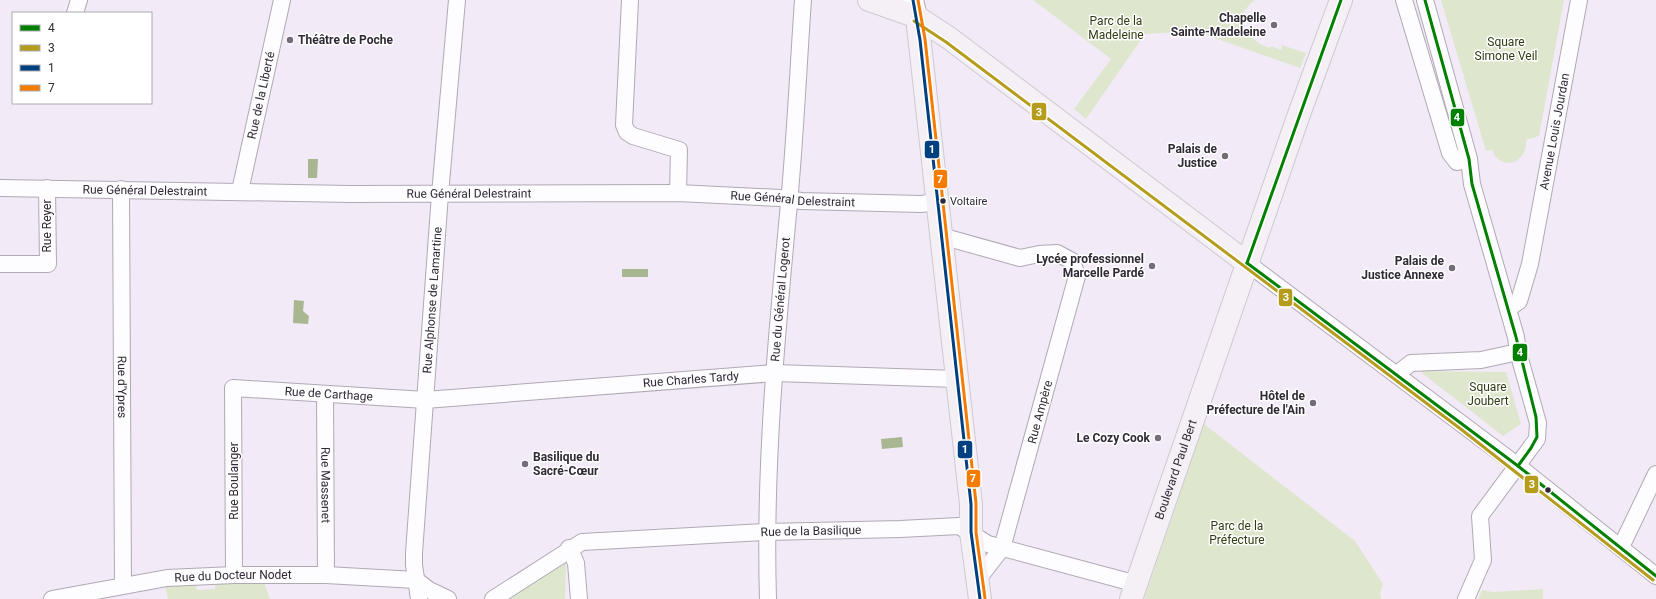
<svg xmlns="http://www.w3.org/2000/svg" width="1656" height="599" font-family="Roboto,sans-serif">
  <rect width="100%" height="100%" fill="#f3eaf8"/>
  <g fill="#dee7ce">
    <path d="M1033,0H1255C1228,20 1248,40 1270,48L1271,46L1281,50L1282,45L1306,53L1300,68L1195,31L1145,34L1086,119L1074,109L1111,59Z"/>
    <path d="M1441,0H1564L1539,136L1526,140C1528,164 1500,172 1492,150L1486,151Z"/>
    <polygon points="1423,371 1506,372 1521,424 1503,436 1422,373"/>
    <polygon points="1204,424 1355,541 1383,584 1380,593 1381,599 1144,599"/>
    <polygon points="564,561 566,563 565,599 503,599"/>
    <polygon points="263,580 270,599 168,599 165,587 195,582 197,590 215,589 215,581"/>
    <polygon points="1543,589 1543,599 1478,599 1482,590 1493,592"/>
  </g>
  <g fill="#a8b792">
    <polygon points="308,159 318,159 317,178 308,178"/>
    <rect x="622" y="269" width="26" height="8"/>
    <polygon points="294,300 304,301 303,311 309,316 308,324 293,323"/>
    <polygon points="902,437 903,447 882,449 881,439"/>
  </g>
  <g fill="none" stroke-linecap="round" stroke-linejoin="round">
    <g stroke="#b0a9b4" stroke-width="18">
      <g id="minor">
        <polyline points="630,0 624,125 627,132 633,136 679,150 678,193"/>
        <polyline points="1404,0 1450,153 1457,162 1469,159"/>
        <polyline points="1425,0 1469,159 1472,184 1516,337 1518,352 1538,423 1537,439 1480,516 1483,560 1466,599"/>
        <polyline points="75,13 79,0"/>
        <path id="s1" d="M0,188L351,194L678,193L780,198L801,201L921,204L937,202"/>
        <path id="s2" d="M121,189L123,585"/>
        <path id="s3" d="M240,191L282,0"/>
        <polyline points="941,236 1020,258 1039,254 1057,253 1072,261 1077,276 1002,548 978,579"/>
        <polyline points="1247,263 1518,466 1656,576"/>
        <polyline points="0,264 48,264 47,188"/>
        <path id="s4" d="M1508,309L1519,301L1530,264L1579,0"/>
        <polyline points="1397,374 1411,363 1481,360 1518,352"/>
        <path id="s5" d="M325,394L326,575"/>
        <polyline points="1621,547 1656,474"/>
        <polyline points="569,548 576,563 579,599"/>
        <path id="s6" d="M234,575L233,388L425,400L775,373L957,379"/>
        <path id="s7" d="M52,599L167,578L234,575H326L416,580L429,590L448,599"/>
        <path id="s8" d="M419,599L414,565V553L440,194L457,0"/>
        <path id="s9" d="M493,599L582,542L766,532L900,529L959,526L988,544L1137,584"/>
        <path id="s10" d="M768,599C764,470 776,342 788,214C795,143 798,71 803,0"/>
      </g>
    </g>
    <g stroke="#b0a9b4" stroke-width="22">
      <polyline id="tertiary" points="913,0 917,17"/>
    </g>
    <g stroke="#cec9d0" stroke-width="24">
      <g id="primary">
        <polyline points="869,0 917,17 949,38 1247,263"/>
        <polyline points="917,17 971,504 971,532 980,599"/>
        <path id="s11" d="M1131,599L1298,117L1341,0"/>
      </g>
    </g>
    <use href="#minor" stroke="#fdfcfe" stroke-width="16"/>
    <use href="#tertiary" stroke="#fdfcfe" stroke-width="20"/>
    <use href="#primary" stroke="#f4f0f6" stroke-width="22"/>
    <g stroke="#fff" stroke-width="6">
      <g id="bus-1">
        <polyline points="1425,0 1469,159 1472,184 1516,337 1536,417 1537,437 1531,448 1518,466"/>
        <polyline points="1247,263 1518,466 1656,576"/>
        <polyline points="1247,263 1341,0"/>
      </g>
    </g>
    <g stroke="#fff" stroke-width="6">
      <polyline id="bus-2" points="914,21 946,42 1462,430 1653,580"/>
    </g>
    <g stroke="#fff" stroke-width="6">
      <polyline id="bus-3" points="913,0 920,40 971,504 971,532 980,599"/>
    </g>
    <g stroke="#fff" stroke-width="6">
      <polyline id="bus-4" points="918,0 925,39 976,503 976,532 985,598"/>
    </g>
    <use href="#bus-1" stroke="#008000" stroke-width="3"/>
    <use href="#bus-2" stroke="#b59c1c" stroke-width="3"/>
    <use href="#bus-3" stroke="#004080" stroke-width="3"/>
    <use href="#bus-4" stroke="#f57c03" stroke-width="3"/>
  </g>
  <g fill="#746d79" stroke="#fff" stroke-width="1.5">
    <circle cx="1274" cy="25" r="4"/>
    <circle cx="290" cy="40" r="4"/>
    <circle cx="1225" cy="156" r="4"/>
    <circle cx="1152" cy="266" r="4"/>
    <circle cx="1452" cy="268" r="4"/>
    <circle cx="1313" cy="403" r="4"/>
    <circle cx="1158" cy="438" r="4"/>
    <circle cx="525" cy="464" r="4"/>
  </g>
  <g fill="#302935" stroke="#fff" stroke-width="1.5">
    <circle cx="943" cy="201" r="3.5"/>
    <circle cx="1548" cy="490" r="3.5"/>
  </g>
  <g text-anchor="middle" dominant-baseline="central" stroke-width="3" stroke-linejoin="round" paint-order="stroke">
    <g font-size="11" fill="#302935" stroke="#fff" text-anchor="start">
      <text x="950" y="201">Voltaire</text>
    </g>
    <g font-size="12" font-weight="bold" fill="#302935" stroke="#fff" text-anchor="end">
      <text x="1266" y="18">Chapelle<tspan x="1266" dy="14">Sainte-Madeleine</tspan></text>
      <text x="298" y="40" text-anchor="start">Théâtre de Poche</text>
      <text x="1217" y="149">Palais de<tspan x="1217" dy="14">Justice</tspan></text>
      <text x="1144" y="259">Lycée professionnel<tspan x="1144" dy="14">Marcelle Pardé</tspan></text>
      <text x="1444" y="261">Palais de<tspan x="1444" dy="14">Justice Annexe</tspan></text>
      <text x="1305" y="396">Hôtel de<tspan x="1305" dy="14">Préfecture de l'Ain</tspan></text>
      <text x="1150" y="438">Le Cozy Cook</text>
      <text x="533" y="457" text-anchor="start">Basilique du<tspan x="533" dy="14">Sacré-Cœur</tspan></text>
    </g>
    <g font-size="12" fill="#2d3d11" stroke="#fff">
      <text x="1116" y="21">Parc de la<tspan x="1116" dy="14">Madeleine</tspan></text>
      <text x="1506" y="42">Square<tspan x="1506" dy="14">Simone Veil</tspan></text>
      <text x="1488" y="387">Square<tspan x="1488" dy="14">Joubert</tspan></text>
      <text x="1237" y="526">Parc de la<tspan x="1237" dy="14">Préfecture</tspan></text>
    </g>
    <g font-size="12" fill="#302935" stroke="#fff">
      <text stroke="none"><textPath href="#s3" startOffset="98">Rue de la Liberté</textPath></text>
      <text stroke="none"><textPath href="#s4" startOffset="187">Avenue Louis Jourdan</textPath></text>
      <text stroke="none"><textPath href="#s1" startOffset="145">Rue Général Delestraint</textPath></text>
      <text stroke="none"><textPath href="#s1" startOffset="469">Rue Général Delestraint</textPath></text>
      <text stroke="none"><textPath href="#s1" startOffset="793">Rue Général Delestraint</textPath></text>
      <text transform="translate(47 226) rotate(-90)">Rue Reyer</text>
      <text stroke="none"><textPath href="#s10" startOffset="300">Rue du Général Logerot</textPath></text>
      <text stroke="none"><textPath href="#s8" startOffset="300">Rue Alphonse de Lamartine</textPath></text>
      <text stroke="none"><textPath href="#s6" startOffset="646">Rue Charles Tardy</textPath></text>
      <text stroke="none"><textPath href="#s2" startOffset="198">Rue d'Ypres</textPath></text>
      <text stroke="none"><textPath href="#s6" startOffset="283">Rue de Carthage</textPath></text>
      <text transform="translate(1040 412) rotate(-75)">Rue Ampère</text>
      <text stroke="none"><textPath href="#s11" startOffset="137">Boulevard Paul Bert</textPath></text>
      <text transform="translate(234 481) rotate(-90)">Rue Boulanger</text>
      <text stroke="none"><textPath href="#s5" startOffset="91">Rue Massenet</textPath></text>
      <text stroke="none"><textPath href="#s9" startOffset="335">Rue de la Basilique</textPath></text>
      <text stroke="none"><textPath href="#s7" startOffset="183">Rue du Docteur Nodet</textPath></text>
    </g>
  </g>
  <g stroke="#fff" stroke-width="1.5">
    <rect x="1031" y="102" width="16" height="19" rx="4" fill="#b59c1c"/>
    <rect x="1450" y="108" width="15" height="19" rx="4" fill="#008000"/>
    <rect x="924" y="140" width="16" height="19" rx="4" fill="#004080"/>
    <rect x="933" y="169" width="15" height="20" rx="4" fill="#f57c03"/>
    <rect x="1278" y="288" width="15" height="19" rx="4" fill="#b59c1c"/>
    <rect x="1512" y="343" width="16" height="19" rx="4" fill="#008000"/>
    <rect x="957" y="440" width="16" height="19" rx="4" fill="#004080"/>
    <rect x="966" y="469" width="15" height="19" rx="4" fill="#f57c03"/>
    <rect x="1524" y="475" width="15" height="19" rx="4" fill="#b59c1c"/>
  </g>
  <g font-size="11" text-anchor="middle" font-weight="bold" fill="#fff">
    <text x="1039" y="116">3</text>
    <text x="1457" y="121">4</text>
    <text x="932" y="153">1</text>
    <text x="940" y="183">7</text>
    <text x="1286" y="301">3</text>
    <text x="1520" y="356">4</text>
    <text x="965" y="453">1</text>
    <text x="973" y="482">7</text>
    <text x="1532" y="488">3</text>
  </g>
  <rect x="12" y="12" width="140" height="92" fill="#ffffff" stroke="#aca9ae"/>
  <rect x="20" y="25" width="20" height="6" fill="#008000" stroke="#aca9ae"/>
  <text x="48" y="32" font-size="12" fill="#302935">4</text>
  <rect x="20" y="45" width="20" height="6" fill="#b59c1c" stroke="#aca9ae"/>
  <text x="48" y="52" font-size="12" fill="#302935">3</text>
  <rect x="20" y="65" width="20" height="6" fill="#004080" stroke="#aca9ae"/>
  <text x="48" y="72" font-size="12" fill="#302935">1</text>
  <rect x="20" y="85" width="20" height="6" fill="#f57c03" stroke="#aca9ae"/>
  <text x="48" y="92" font-size="12" fill="#302935">7</text>
</svg>
